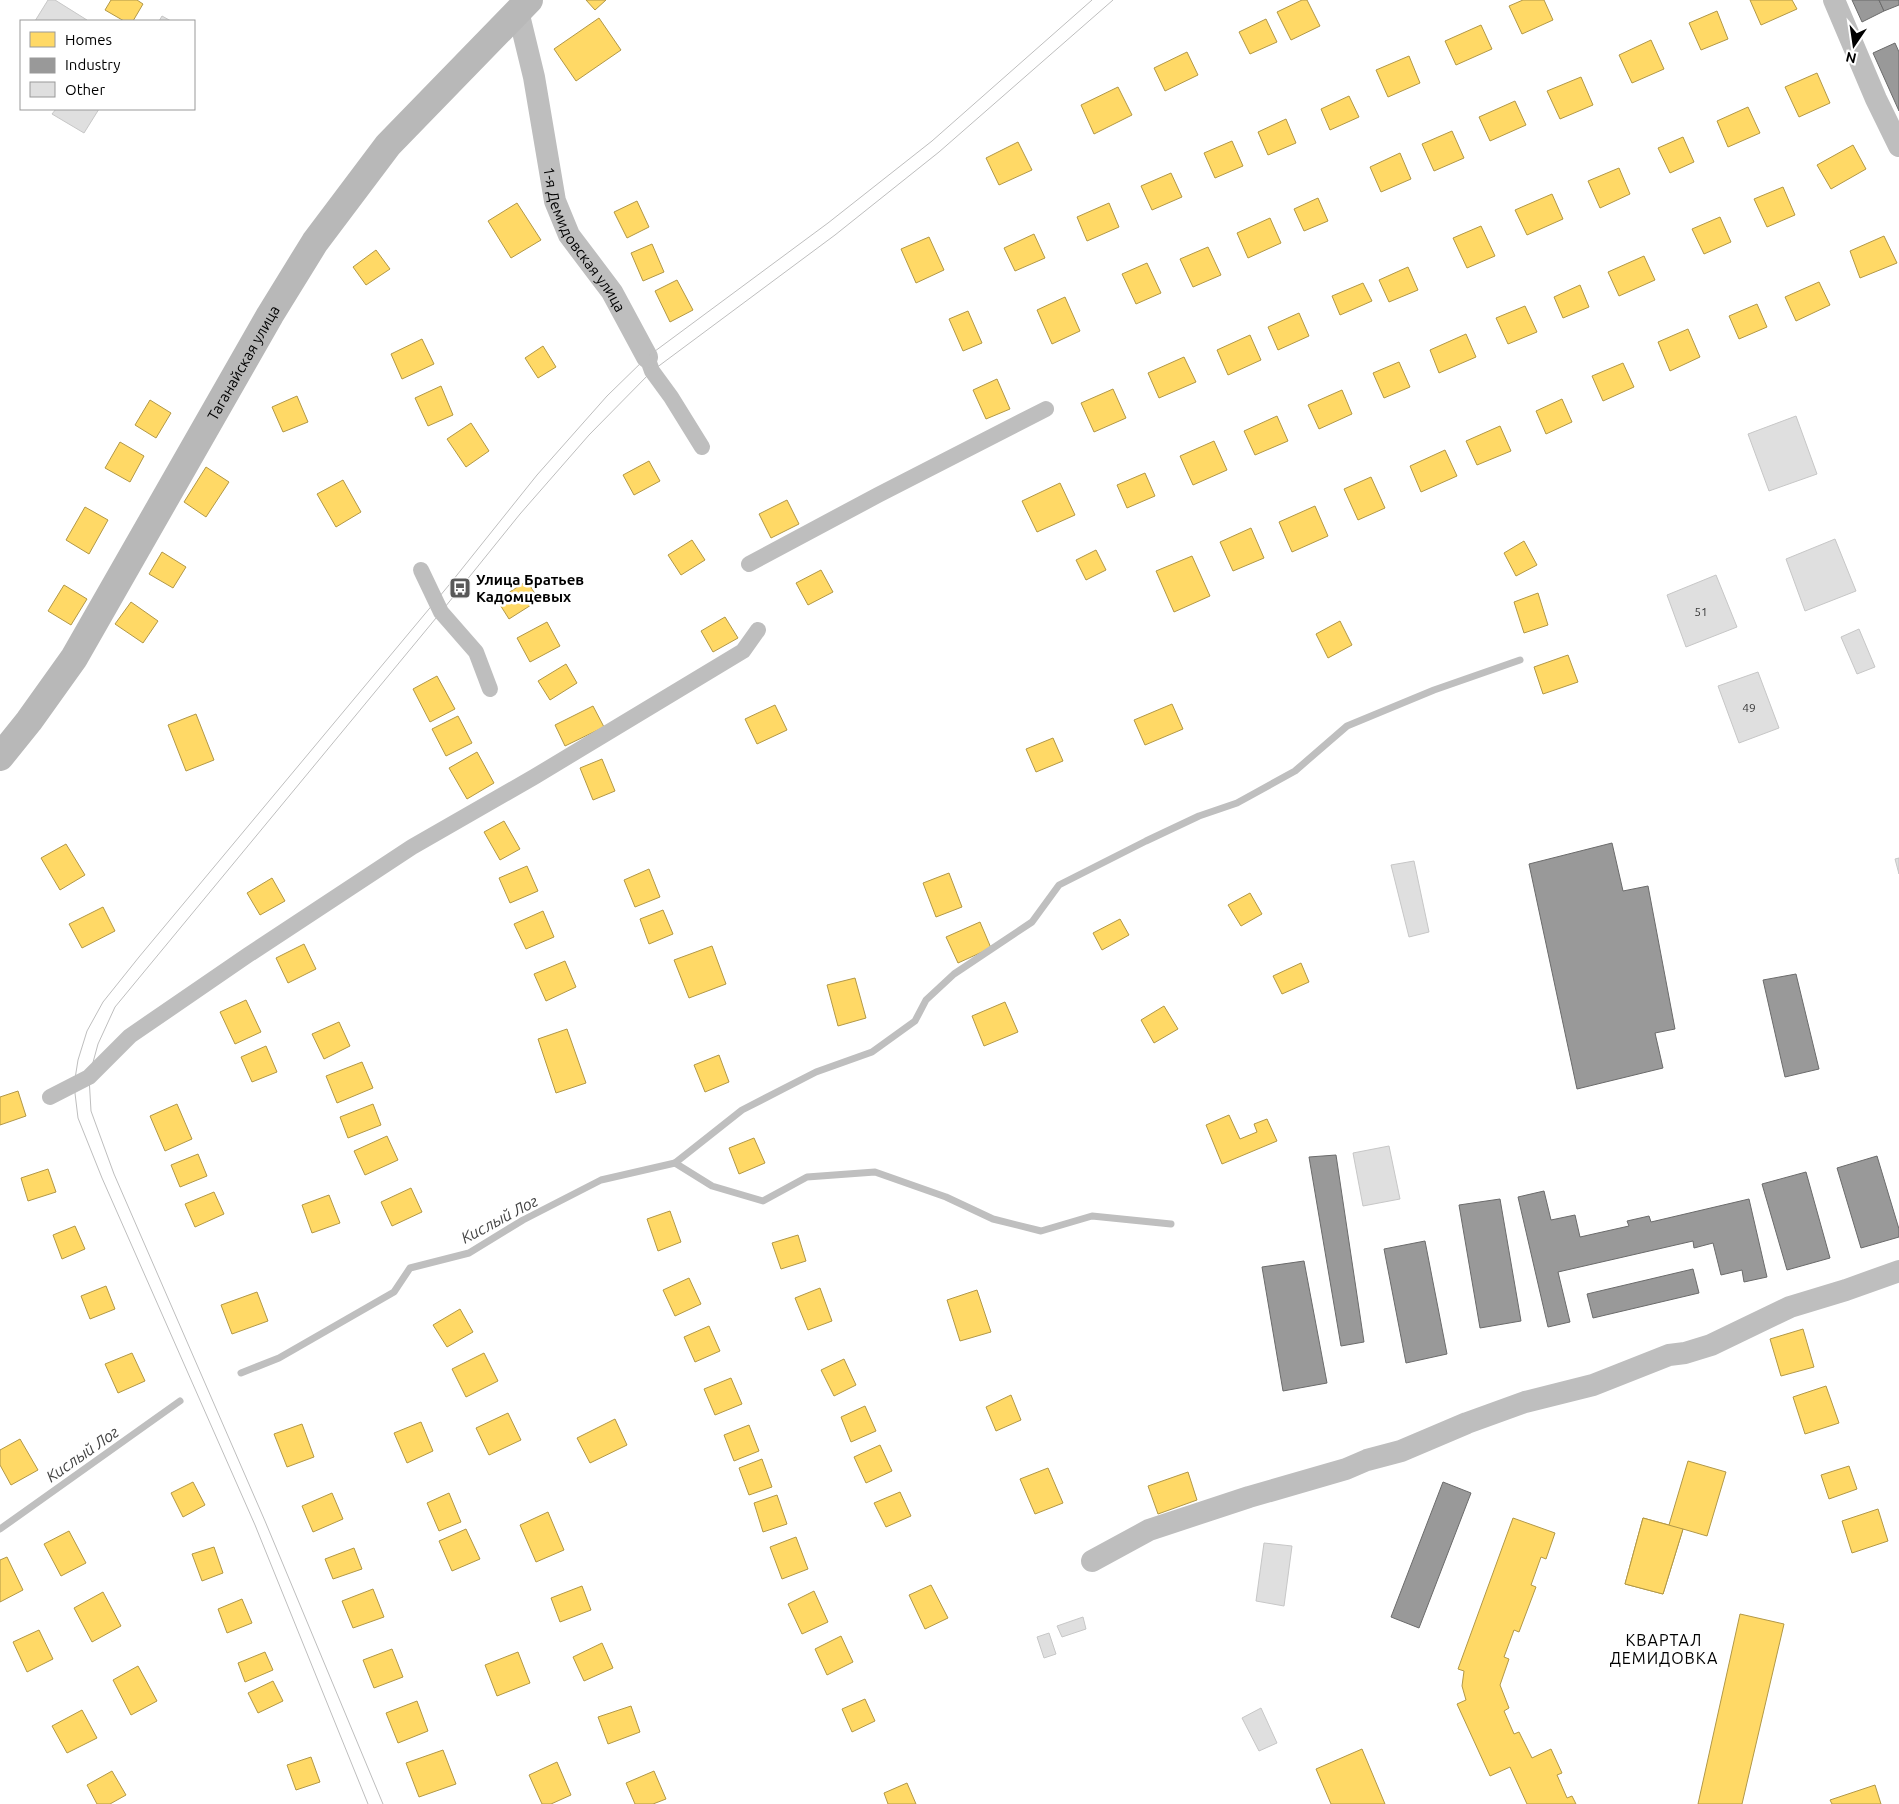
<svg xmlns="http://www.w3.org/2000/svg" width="1899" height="1804" font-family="Ubuntu,sans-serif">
  <rect width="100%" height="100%" fill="#fff"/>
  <g fill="#ffd966" stroke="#b29847">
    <polygon points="111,0 137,0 143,4 133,21 124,21 105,10"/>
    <polygon points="586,0 606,0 595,10"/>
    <polygon points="1302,0 1307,0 1320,26 1291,40 1277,12"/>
    <polygon points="1523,0 1544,0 1553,20 1522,34 1509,6"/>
    <polygon points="1750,0 1792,0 1797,9 1761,25"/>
    <polygon points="1717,11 1728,39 1701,50 1689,23"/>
    <polygon points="599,18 621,50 576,81 554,49"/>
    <polygon points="1266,19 1277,42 1250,54 1239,32"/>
    <polygon points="1481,25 1492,49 1456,65 1445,41"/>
    <polygon points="1651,40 1664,69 1632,83 1619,55"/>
    <polygon points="1187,52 1198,75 1165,91 1154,68"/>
    <polygon points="1409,56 1420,83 1388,97 1376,70"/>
    <polygon points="1817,73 1830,103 1799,117 1785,87"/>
    <polygon points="1581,77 1593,105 1560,119 1547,91"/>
    <polygon points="1118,87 1132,115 1094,134 1081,105"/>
    <polygon points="1349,96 1359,117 1330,130 1321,109"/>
    <polygon points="1515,101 1526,125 1490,141 1479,117"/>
    <polygon points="1748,107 1760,133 1728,147 1717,121"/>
    <polygon points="1286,119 1296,143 1268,155 1258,132"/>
    <polygon points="1452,131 1464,158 1434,171 1422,144"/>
    <polygon points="1683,137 1694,162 1670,173 1658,148"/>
    <polygon points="1232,141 1243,166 1215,178 1204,153"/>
    <polygon points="1018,142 1032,170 999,185 986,158"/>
    <polygon points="1853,145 1866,169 1831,189 1817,165"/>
    <polygon points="1400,153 1411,179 1381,192 1370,167"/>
    <polygon points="1619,168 1630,194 1600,208 1588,181"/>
    <polygon points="1171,173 1182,197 1152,210 1141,186"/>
    <polygon points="1783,187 1795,215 1767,227 1754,199"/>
    <polygon points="1552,194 1563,219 1527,235 1515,210"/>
    <polygon points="1318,198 1328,221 1304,231 1294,209"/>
    <polygon points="637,201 649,227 627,238 614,212"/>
    <polygon points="517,203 541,240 511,258 488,221"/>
    <polygon points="1109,203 1119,227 1087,241 1077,217"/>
    <polygon points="1720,217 1731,242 1704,254 1692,229"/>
    <polygon points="1270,218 1281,243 1248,258 1237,233"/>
    <polygon points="1481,226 1495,256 1467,268 1453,238"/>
    <polygon points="1034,234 1045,258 1015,271 1004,248"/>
    <polygon points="1884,236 1897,263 1860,278 1850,251"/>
    <polygon points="929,237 944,270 916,283 901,249"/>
    <polygon points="652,244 664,272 643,281 631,253"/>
    <polygon points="1208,247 1221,275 1193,287 1180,259"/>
    <polygon points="376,250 390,269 366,285 353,267"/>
    <polygon points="1644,256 1655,280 1619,296 1608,272"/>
    <polygon points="1147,263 1161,293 1136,304 1122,274"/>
    <polygon points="1408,267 1418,290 1389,302 1379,280"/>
    <polygon points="677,280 693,310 670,322 655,291"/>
    <polygon points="1819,282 1830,305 1796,321 1785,297"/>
    <polygon points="1363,283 1372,301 1340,315 1332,296"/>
    <polygon points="1580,285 1589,307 1563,318 1554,297"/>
    <polygon points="1065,297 1080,331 1052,344 1037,310"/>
    <polygon points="1757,304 1767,327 1739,339 1729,316"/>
    <polygon points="1525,306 1537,332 1508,344 1496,318"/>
    <polygon points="968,311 982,343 963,351 949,319"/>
    <polygon points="1299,313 1309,336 1278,350 1268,327"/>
    <polygon points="1688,329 1700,357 1670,371 1658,342"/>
    <polygon points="1466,334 1476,357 1439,373 1430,350"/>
    <polygon points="1250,335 1261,360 1228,375 1217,350"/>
    <polygon points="422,339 434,364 402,379 391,354"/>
    <polygon points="543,346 556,367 538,378 525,358"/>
    <polygon points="1184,357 1196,382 1159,398 1148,373"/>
    <polygon points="1399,362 1410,387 1384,398 1373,373"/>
    <polygon points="1623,363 1634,387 1603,401 1592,376"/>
    <polygon points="997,379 1010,409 986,419 973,390"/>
    <polygon points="441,386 453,415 428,426 415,398"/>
    <polygon points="1113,389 1126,418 1094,432 1081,403"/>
    <polygon points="1342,390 1352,414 1319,429 1308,405"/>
    <polygon points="297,396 308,422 283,432 272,407"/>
    <polygon points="1562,399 1572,422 1546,434 1536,411"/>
    <polygon points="150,400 171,413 156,438 135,425"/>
    <polygon points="1277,416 1288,441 1255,455 1244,431"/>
    <polygon points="471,423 489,451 466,467 447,439"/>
    <polygon points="1500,426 1511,451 1477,465 1466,441"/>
    <polygon points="1214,441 1227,470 1193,485 1180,456"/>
    <polygon points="120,442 144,456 130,482 105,468"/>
    <polygon points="1445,450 1457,476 1421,492 1410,466"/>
    <polygon points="649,461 660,481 634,495 623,475"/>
    <polygon points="206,467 229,482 206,517 184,502"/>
    <polygon points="1145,473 1155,496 1127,508 1117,485"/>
    <polygon points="1371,477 1385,508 1358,520 1344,489"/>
    <polygon points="343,480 361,512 336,527 317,494"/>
    <polygon points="1060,483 1075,515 1037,532 1022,501"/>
    <polygon points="787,500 799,524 771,538 759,514"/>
    <polygon points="1315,506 1328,536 1292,552 1279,522"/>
    <polygon points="85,507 108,520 89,554 66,540"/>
    <polygon points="1251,528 1264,558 1233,571 1220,542"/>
    <polygon points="692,540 705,560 681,575 668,555"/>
    <polygon points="1524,541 1537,565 1516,576 1504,553"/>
    <polygon points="1096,550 1106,570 1086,580 1076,560"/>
    <polygon points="162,552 186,567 173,588 149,574"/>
    <polygon points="1192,556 1210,596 1174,612 1156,571"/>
    <polygon points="821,570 833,592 808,605 796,583"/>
    <polygon points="527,581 539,600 509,619 497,600"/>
    <polygon points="64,585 87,599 71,625 48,611"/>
    <polygon points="1538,593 1548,625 1524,633 1514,602"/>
    <polygon points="131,602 158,621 143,643 115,624"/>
    <polygon points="725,617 738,638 713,652 701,631"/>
    <polygon points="1340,621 1352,645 1328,658 1316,634"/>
    <polygon points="547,622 560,646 530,662 517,638"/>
    <polygon points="1568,655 1578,682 1543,694 1534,667"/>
    <polygon points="566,664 577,683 550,700 538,681"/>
    <polygon points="437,676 455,709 430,722 413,689"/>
    <polygon points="1172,704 1183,729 1145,745 1134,720"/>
    <polygon points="775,705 787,730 757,744 745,719"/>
    <polygon points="593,706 604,727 565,746 555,725"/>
    <polygon points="196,714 214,760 186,771 168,725"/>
    <polygon points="458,716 472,743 446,756 432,729"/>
    <polygon points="1053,738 1063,761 1036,772 1026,749"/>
    <polygon points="477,752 494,783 467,799 449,768"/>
    <polygon points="602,759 615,791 593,800 580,768"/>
    <polygon points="504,821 520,849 500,860 484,832"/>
    <polygon points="66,844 85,875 60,890 41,858"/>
    <polygon points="527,866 538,891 510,903 499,878"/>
    <polygon points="649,869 660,897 635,907 624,880"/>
    <polygon points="949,873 962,907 936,917 923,883"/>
    <polygon points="272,878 285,901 260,915 247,893"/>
    <polygon points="1250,893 1262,914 1241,926 1228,905"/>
    <polygon points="103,907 115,931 82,948 69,924"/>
    <polygon points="663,910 673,934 649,944 640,919"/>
    <polygon points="543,911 554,937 526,949 514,924"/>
    <polygon points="1120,919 1129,935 1102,950 1093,933"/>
    <polygon points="980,922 991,948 958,963 946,937"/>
    <polygon points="304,944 316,969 288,983 276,958"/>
    <polygon points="712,946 726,984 689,998 674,960"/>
    <polygon points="565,961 576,987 546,1001 534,974"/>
    <polygon points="1301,963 1309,982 1282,994 1273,976"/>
    <polygon points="855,978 866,1018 838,1026 827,985"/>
    <polygon points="246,1000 261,1032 235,1044 220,1012"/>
    <polygon points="1005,1002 1018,1032 984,1046 972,1016"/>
    <polygon points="1164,1006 1178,1029 1154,1043 1141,1020"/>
    <polygon points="339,1022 350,1046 324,1059 312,1034"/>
    <polygon points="567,1029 586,1083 556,1093 538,1039"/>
    <polygon points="266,1046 277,1072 252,1082 241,1057"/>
    <polygon points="719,1055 729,1082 705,1092 694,1065"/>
    <polygon points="362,1062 373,1088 337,1103 326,1076"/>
    <polygon points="18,1091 26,1116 0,1125 0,1097"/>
    <polygon points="177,1104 192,1139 165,1151 150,1116"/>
    <polygon points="373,1104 381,1125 348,1138 340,1117"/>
    <polygon points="1229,1115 1240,1139 1257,1132 1254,1124 1267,1119 1277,1141 1222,1164 1206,1125"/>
    <polygon points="387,1136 398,1160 365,1175 354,1151"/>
    <polygon points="754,1138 765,1163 739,1174 729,1148"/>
    <polygon points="198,1154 207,1176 180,1187 171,1165"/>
    <polygon points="48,1169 56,1192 28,1201 21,1178"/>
    <polygon points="411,1188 422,1212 392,1226 381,1202"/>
    <polygon points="214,1192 224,1214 195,1227 185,1204"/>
    <polygon points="329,1195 340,1223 312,1233 302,1205"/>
    <polygon points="670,1211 681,1242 658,1251 647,1219"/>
    <polygon points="75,1226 85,1249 62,1259 53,1235"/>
    <polygon points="798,1235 806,1261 781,1269 772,1243"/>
    <polygon points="689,1278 701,1304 675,1316 663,1290"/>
    <polygon points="106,1286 115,1309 90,1319 81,1296"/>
    <polygon points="820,1288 832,1321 808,1330 795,1298"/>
    <polygon points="977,1290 991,1332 960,1341 947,1300"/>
    <polygon points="257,1292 268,1321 232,1334 221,1305"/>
    <polygon points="460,1309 473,1332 447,1347 433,1325"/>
    <polygon points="709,1326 720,1351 695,1362 684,1337"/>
    <polygon points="1803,1329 1814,1367 1781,1376 1770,1339"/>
    <polygon points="132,1353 145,1381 118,1393 105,1364"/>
    <polygon points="484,1353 498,1381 466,1397 452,1369"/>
    <polygon points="844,1359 856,1385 834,1396 821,1370"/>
    <polygon points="731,1378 742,1404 715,1415 704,1389"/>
    <polygon points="1826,1386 1839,1423 1805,1434 1793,1397"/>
    <polygon points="1011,1395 1021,1420 996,1431 986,1407"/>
    <polygon points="865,1406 876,1431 851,1442 841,1417"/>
    <polygon points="508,1413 521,1440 489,1455 476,1428"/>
    <polygon points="615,1419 627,1445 590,1463 577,1438"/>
    <polygon points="421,1422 433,1451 407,1463 394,1433"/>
    <polygon points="302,1424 314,1457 287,1467 274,1434"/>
    <polygon points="749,1425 759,1451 734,1461 724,1435"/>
    <polygon points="20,1439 38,1470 11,1485 0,1465 0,1450"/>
    <polygon points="880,1445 892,1471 866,1483 854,1457"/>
    <polygon points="762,1459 772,1487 749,1495 739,1468"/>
    <polygon points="1688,1461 1726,1472 1707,1536 1683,1529 1663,1594 1625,1584 1643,1518 1669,1525"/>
    <polygon points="1849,1466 1857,1489 1829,1499 1821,1475"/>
    <polygon points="1048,1468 1063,1503 1035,1514 1020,1479"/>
    <polygon points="1188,1472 1197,1500 1158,1514 1148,1486"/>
    <polygon points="193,1482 205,1505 183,1517 171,1493"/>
    <polygon points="900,1492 911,1516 886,1527 874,1503"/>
    <polygon points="332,1493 343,1519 313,1532 302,1506"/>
    <polygon points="449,1493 461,1522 439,1531 427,1503"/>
    <polygon points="777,1495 787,1524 763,1532 754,1503"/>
    <polygon points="1878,1509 1888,1541 1852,1553 1842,1521"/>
    <polygon points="548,1512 564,1550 536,1562 520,1525"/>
    <polygon points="1513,1518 1555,1533 1546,1559 1541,1557 1531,1585 1536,1587 1519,1632 1514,1630 1504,1657 1509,1659 1500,1685 1509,1708 1504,1711 1514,1734 1519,1732 1532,1758 1551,1749 1562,1773 1557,1775 1567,1798 1572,1796 1576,1804 1527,1804 1510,1767 1490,1776 1457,1704 1466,1700 1462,1686 1464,1671 1458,1669"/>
    <polygon points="1643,1518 1683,1529 1663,1594 1625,1584"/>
    <polygon points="466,1529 480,1559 452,1571 439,1541"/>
    <polygon points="69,1531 86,1563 61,1576 44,1544"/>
    <polygon points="796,1537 808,1569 782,1579 770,1547"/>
    <polygon points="214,1547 223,1573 202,1581 192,1554"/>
    <polygon points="354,1548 362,1569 333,1579 325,1559"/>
    <polygon points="7,1557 23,1590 0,1602 0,1560"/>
    <polygon points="931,1585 948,1618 925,1629 909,1595"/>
    <polygon points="582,1586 591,1610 560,1622 551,1598"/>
    <polygon points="373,1589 384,1617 353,1628 342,1601"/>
    <polygon points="814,1591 828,1622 802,1634 788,1604"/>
    <polygon points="103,1592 121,1626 92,1642 74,1608"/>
    <polygon points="242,1599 252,1623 227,1633 218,1609"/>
    <polygon points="1740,1614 1784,1624 1742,1804 1698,1804"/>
    <polygon points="39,1630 53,1659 27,1672 13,1642"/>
    <polygon points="841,1636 853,1662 827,1675 815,1649"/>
    <polygon points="602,1643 613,1668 584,1681 573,1657"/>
    <polygon points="392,1649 403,1677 374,1688 363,1660"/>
    <polygon points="265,1652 273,1670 245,1682 238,1663"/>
    <polygon points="518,1652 530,1683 497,1696 485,1665"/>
    <polygon points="138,1666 157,1701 131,1715 113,1680"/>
    <polygon points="273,1681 283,1701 258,1713 248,1693"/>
    <polygon points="865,1699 875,1721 852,1732 842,1709"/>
    <polygon points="417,1701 428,1731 398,1743 386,1713"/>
    <polygon points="631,1706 640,1732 608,1744 598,1717"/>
    <polygon points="82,1710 97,1738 67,1753 52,1726"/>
    <polygon points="1362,1749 1385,1804 1331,1804 1316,1769"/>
    <polygon points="443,1750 456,1784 419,1797 406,1763"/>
    <polygon points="311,1757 320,1782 296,1790 287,1765"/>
    <polygon points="557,1762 571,1795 551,1804 542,1804 529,1775"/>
    <polygon points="112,1771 126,1795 110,1804 97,1804 87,1785"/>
    <polygon points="654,1771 666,1799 653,1804 635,1804 626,1783"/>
    <polygon points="907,1783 916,1804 888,1804 884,1793"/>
    <polygon points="1875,1785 1881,1804 1832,1804 1830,1800"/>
  </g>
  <g fill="#999" stroke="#6b6b6b">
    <polygon points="1852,0 1879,0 1884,11 1862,22"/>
    <polygon points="1879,0 1899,0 1899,5 1884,11"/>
    <polygon points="1895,43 1899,52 1899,111 1873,53"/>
    <polygon points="1612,843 1623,891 1648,886 1675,1029 1655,1033 1663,1068 1577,1089 1529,864"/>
    <polygon points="1796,974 1819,1069 1785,1077 1763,980"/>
    <polygon points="1336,1155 1364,1342 1341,1346 1309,1157"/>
    <polygon points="1877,1156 1899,1229 1899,1237 1861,1248 1837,1168"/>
    <polygon points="1806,1172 1830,1258 1787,1270 1762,1184"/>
    <polygon points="1544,1191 1551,1220 1575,1215 1580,1237 1629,1226 1627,1221 1649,1216 1651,1222 1749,1199 1767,1277 1744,1282 1742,1270 1721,1275 1713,1243 1694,1248 1693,1241 1558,1272 1570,1322 1548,1327 1518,1197"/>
    <polygon points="1500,1199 1521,1321 1480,1328 1459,1205"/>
    <polygon points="1425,1241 1447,1354 1406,1363 1384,1249"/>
    <polygon points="1304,1261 1327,1383 1283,1391 1262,1267"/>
    <polygon points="1693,1269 1699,1293 1593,1318 1587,1294"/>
    <polygon points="1443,1482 1471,1493 1419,1628 1391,1617"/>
  </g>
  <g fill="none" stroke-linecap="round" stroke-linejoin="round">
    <g stroke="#bfbfbf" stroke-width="7">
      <polyline points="675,1163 712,1186 763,1201 807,1177 875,1172 946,1197 993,1219 1041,1231 1092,1216 1171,1224"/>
      <polyline points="241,1373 279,1358 394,1292 410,1268 469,1253 523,1220 601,1180 675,1163 742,1110 816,1072 872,1052 915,1021 926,1000 954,974 1032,922 1059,885 1146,841 1199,816 1237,803 1295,771 1347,726 1434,690 1520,660"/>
      <polyline points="0,1529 180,1401"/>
    </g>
  </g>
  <g fill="#dfdfdf" stroke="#c7c7c7">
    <polygon points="48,0 55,0 87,20 86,21 35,21"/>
    <polygon points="162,16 171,21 159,21"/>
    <polygon points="56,109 99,109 84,133 52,114"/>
    <polygon points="1796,416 1817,474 1769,491 1748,434"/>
    <polygon points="1835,539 1856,591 1805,611 1786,559"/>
    <polygon points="1716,575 1737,627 1686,647 1667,595"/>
    <polygon points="1859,629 1875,667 1857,674 1841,637"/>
    <polygon points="1758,672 1779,728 1739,743 1718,686"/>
    <polygon points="1899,858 1899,874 1895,859"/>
    <polygon points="1414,861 1429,932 1409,937 1391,865"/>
    <polygon points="1389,1146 1400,1199 1363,1206 1353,1153"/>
    <polygon points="1264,1543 1292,1546 1284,1606 1256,1601"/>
    <polygon points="1083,1617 1086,1629 1062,1637 1057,1626"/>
    <polygon points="1049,1633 1056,1654 1044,1658 1037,1637"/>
    <polygon points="1261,1708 1277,1743 1259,1751 1242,1718"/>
  </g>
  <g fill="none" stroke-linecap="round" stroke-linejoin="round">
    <g stroke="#bebebe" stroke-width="16">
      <polyline points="647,357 652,371 671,397 702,447"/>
      <polyline points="749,564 878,495 1046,409"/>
      <polyline points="421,570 441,612 476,652 490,689"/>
      <polyline points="50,1097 89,1077 130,1036 248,955 412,847 534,777 743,651 758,630"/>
    </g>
    <g stroke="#bebebe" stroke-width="22">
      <polyline points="1834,0 1876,99 1899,146"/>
      <path id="s1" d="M518,11L534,77L555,201L569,235L612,292L647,357"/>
      <polyline points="1092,1561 1149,1530 1249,1497 1346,1469 1367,1460 1401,1451 1467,1423 1525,1402 1593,1385 1669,1355 1685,1353 1711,1345 1790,1307 1846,1290 1899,1271"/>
    </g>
    <path stroke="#b8b8b8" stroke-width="28" id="s2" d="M0,757L29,721L74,658L270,315L315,242L388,145L529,0"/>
    <g stroke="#bebebe" stroke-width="1">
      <polyline points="368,1804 255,1525 102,1178 78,1118 74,1085 78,1060 87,1031 103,1002 139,957 449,585 537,475 607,396 647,357 828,223 932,141 1092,0"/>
      <polyline points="383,1804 265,1521 114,1174 91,1111 89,1077 98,1044 115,1007 441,612 520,514 589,435 652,371 835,235 939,152 1113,0"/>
    </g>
  </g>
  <defs>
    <g id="bus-square" transform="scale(1.125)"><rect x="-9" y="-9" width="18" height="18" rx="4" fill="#595959" stroke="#fff"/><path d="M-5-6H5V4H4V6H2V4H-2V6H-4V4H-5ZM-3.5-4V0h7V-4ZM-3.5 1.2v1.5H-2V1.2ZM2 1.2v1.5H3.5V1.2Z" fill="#fff"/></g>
  </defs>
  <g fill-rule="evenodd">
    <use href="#bus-square" x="460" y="588"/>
  </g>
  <g text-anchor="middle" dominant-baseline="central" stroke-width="5" stroke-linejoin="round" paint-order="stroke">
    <g font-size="12" fill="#383838">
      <text x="1701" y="611">51</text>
      <text x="1749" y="707">49</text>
    </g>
    <g font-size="15" fill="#000" stroke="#fff">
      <text stroke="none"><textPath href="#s1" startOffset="241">1-я Демидовская улица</textPath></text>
      <text stroke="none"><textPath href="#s2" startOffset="464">Таганайская улица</textPath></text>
    </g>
    <g font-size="15" font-weight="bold" fill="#000" stroke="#fff" text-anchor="start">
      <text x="476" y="579">Улица Братьев<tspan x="476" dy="17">Кадомцевых</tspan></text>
    </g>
    <g font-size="16" font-style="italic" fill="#444" stroke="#fff">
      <text transform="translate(499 1219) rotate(-28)">Кислый Лог</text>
      <text transform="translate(82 1454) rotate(-35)">Кислый Лог</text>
    </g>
    <g font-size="16" letter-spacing="1" fill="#000" stroke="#fff">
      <text x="1664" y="1640">КВАРТАЛ<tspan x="1664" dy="18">ДЕМИДОВКА</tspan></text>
    </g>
  </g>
  <rect x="20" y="20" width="175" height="90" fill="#ffffff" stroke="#999999"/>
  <rect x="30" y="32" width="25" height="15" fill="#ffd966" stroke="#999999"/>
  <text x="65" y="45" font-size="15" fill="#000000">Homes</text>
  <rect x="30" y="58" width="25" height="15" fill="#999999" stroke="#999999"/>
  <text x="65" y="70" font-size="15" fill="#000000">Industry</text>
  <rect x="30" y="82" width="25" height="15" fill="#dfdfdf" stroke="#999999"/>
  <text x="65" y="95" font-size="15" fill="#000000">Other</text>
  <g transform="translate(1854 45) rotate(193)" stroke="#ffffff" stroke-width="4" paint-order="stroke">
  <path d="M0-4L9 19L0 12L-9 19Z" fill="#000000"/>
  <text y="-8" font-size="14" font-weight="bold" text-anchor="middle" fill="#000000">N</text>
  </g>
</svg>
